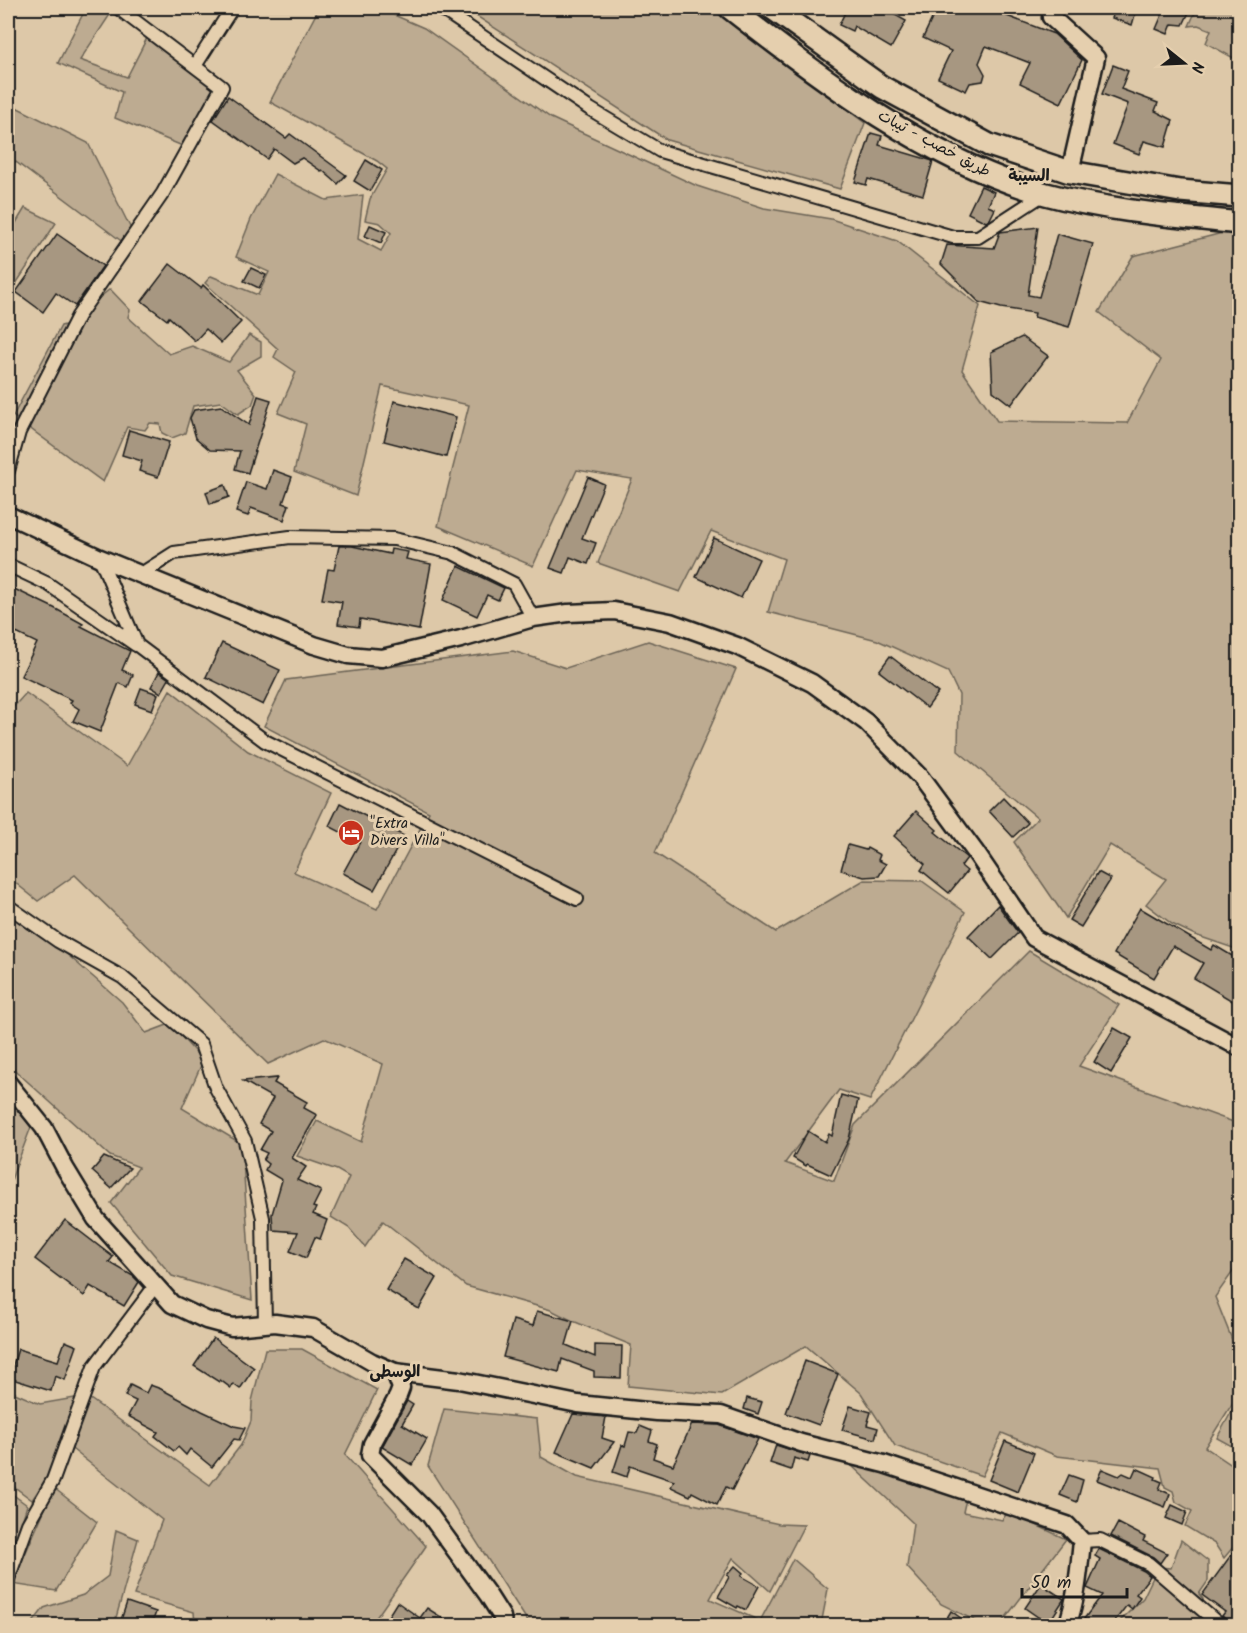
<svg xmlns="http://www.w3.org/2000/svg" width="1247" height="1633" font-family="Kalam,'Playpen Sans Arabic',sans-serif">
  <rect width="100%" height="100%" fill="#ddc8a8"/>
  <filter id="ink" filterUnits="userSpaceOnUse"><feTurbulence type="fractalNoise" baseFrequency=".0167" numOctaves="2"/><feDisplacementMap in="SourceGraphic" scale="12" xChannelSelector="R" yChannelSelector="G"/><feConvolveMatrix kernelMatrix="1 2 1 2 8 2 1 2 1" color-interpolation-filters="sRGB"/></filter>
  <g filter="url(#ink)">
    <g fill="#bdab91" stroke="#6c6456" stroke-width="1.5">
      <polygon points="86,8 110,8 113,10 80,60 127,77 148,36 214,87 185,147 115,118 122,92 58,63"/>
      <polygon points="319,8 378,8 424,28 551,118 697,186 764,208 831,219 897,241 980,306 962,370 997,421 1127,423 1161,360 1099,312 1133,256 1234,230 1239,231 1239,950 1195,935 1172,924 1146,904 1166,879 1110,845 1066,918 1014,842 1038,818 958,751 959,695 948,672 877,640 768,612 784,559 711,531 680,592 598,563 632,479 577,470 533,566 438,526 469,405 382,386 356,496 294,472 306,424 278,413 296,372 274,357 278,349 205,283 211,276 258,295 269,272 236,257 251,219 275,174 326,200 363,195 358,239 381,251 391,233 380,223 365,220 370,199 387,169 377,161 270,102"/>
      <polygon points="464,8 711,8 865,123 840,189 667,140"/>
      <polygon points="1197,8 1239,8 1239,61 1206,43 1211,30 1198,25 1189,26"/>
      <polygon points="8,103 88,143 131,229 128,246 8,156"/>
      <polygon points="25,208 56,223 8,296 8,236"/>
      <polygon points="110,289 130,310 128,317 169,354 192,346 229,362 249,335 261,342 261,356 237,370 256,394 252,405 238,414 221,402 193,406 185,433 172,438 162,433 160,424 150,423 145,430 127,427 103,482 13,416 61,326 69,324 54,378 87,308"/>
      <polygon points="648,641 736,669 655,853 776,932 864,880 922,881 965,912 870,1100 839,1090 785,1163 834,1181 855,1125 1029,951 1119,1005 1079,1066 1239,1124 1239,1263 1215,1297 1239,1357 1239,1393 1205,1447 1239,1470 1239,1540 1224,1558 1215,1544 1185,1526 1192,1511 1176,1502 1173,1491 1165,1487 1160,1468 1057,1456 1002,1433 982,1476 895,1446 861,1393 806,1346 722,1395 628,1386 631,1345 573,1321 551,1310 466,1286 383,1221 365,1247 349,1228 331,1217 349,1177 337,1170 297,1156 317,1121 361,1142 383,1064 324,1038 268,1064 75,875 38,901 8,877 8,713 26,693 127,766 170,690 248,751 331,793 294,872 377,909 429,812 264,726 286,680 513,651 566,668"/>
      <polygon points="8,908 31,923 122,1002 146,1033 170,1024 203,1061 182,1108 242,1144 252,1300 172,1276 111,1203 139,1167 110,1156 8,1064"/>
      <polygon points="8,1097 31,1127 8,1188"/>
      <polygon points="265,1349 302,1349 377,1390 345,1455 426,1546 371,1625 195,1625 194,1612 134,1595 162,1520 68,1446 32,1500 8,1482 8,1390 40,1404 86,1396 210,1485 241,1445 251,1421 252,1401"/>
      <polygon points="444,1409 537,1419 541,1457 577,1477 779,1524 804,1525 770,1591 733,1558 710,1599 760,1621 793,1559 828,1589 821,1625 530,1625 428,1466"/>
      <polygon points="1233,1409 1239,1410 1239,1450 1217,1438"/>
      <polygon points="837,1452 966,1499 963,1512 1002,1520 1008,1512 1066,1539 1000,1625 984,1625 941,1604 907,1567 913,1523"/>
      <polygon points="54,1488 97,1522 56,1591 12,1584"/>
      <polygon points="8,1491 27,1505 8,1569"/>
      <polygon points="116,1530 138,1539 114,1625 31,1625 44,1608 83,1595 108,1576"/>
      <polygon points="1181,1540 1208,1561 1208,1581 1199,1594 1203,1599 1203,1605 1227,1625 1115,1626 1143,1598 1158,1567 1171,1568"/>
    </g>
    <g fill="#a79781" stroke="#1c1c1c" stroke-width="1.5">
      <polygon points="847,8 883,8 906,21 891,48 854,26 852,31 839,25"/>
      <polygon points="937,8 1010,8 1007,16 1054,34 1082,60 1061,103 1020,83 1030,63 986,46 979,63 985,74 983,81 970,83 966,91 938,78 951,51 923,38"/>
      <polygon points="1115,8 1137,8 1132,25 1112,18"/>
      <polygon points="1165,8 1191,8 1183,25 1172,24 1168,34 1156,29"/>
      <polygon points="1113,65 1128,71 1121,89 1158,103 1155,111 1173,120 1165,147 1144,141 1139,154 1113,144 1128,104 1102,94"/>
      <polygon points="228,96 286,138 290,134 346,175 338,184 322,170 321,171 302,158 293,163 274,149 267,159 213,120"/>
      <polygon points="871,133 882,136 879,145 933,161 923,195 868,179 866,185 855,182"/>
      <polygon points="366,160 382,170 370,191 354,181"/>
      <polygon points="981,186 994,192 988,206 995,209 990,219 986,222 968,213"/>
      <polygon points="370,225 386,232 381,243 365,236"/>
      <polygon points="1038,227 1028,295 1039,297 1057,234 1093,244 1069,327 1034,317 1035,313 1001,308 979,302 941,264 947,245 994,248 1000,232"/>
      <polygon points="57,234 103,266 75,306 56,293 43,312 16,292"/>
      <polygon points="170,264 201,288 203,285 241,322 221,343 206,329 195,341 169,317 167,320 142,301"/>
      <polygon points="251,268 266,275 259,288 244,281"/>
      <polygon points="1022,337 1048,356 1011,405 993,391 991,352"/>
      <polygon points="258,396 271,400 248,473 235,469 240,451 210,450 196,438 190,418 194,410 221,406 249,425"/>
      <polygon points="394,401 456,417 446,457 384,441"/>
      <polygon points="129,430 169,442 158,477 139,471 142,461 122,455"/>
      <polygon points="273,470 292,477 283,503 289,505 284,520 251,508 248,516 236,512 246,482 267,489"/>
      <polygon points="588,477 604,484 582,538 596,543 588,564 570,557 564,573 550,568"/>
      <polygon points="225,485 229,497 210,504 206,492"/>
      <polygon points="714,538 759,559 741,598 696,577"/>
      <polygon points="339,546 352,546 390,554 391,549 408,552 406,559 431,564 419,630 360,619 359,627 338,624 342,602 322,599 328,569 334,570"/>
      <polygon points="458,566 504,588 498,600 487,595 477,616 443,600"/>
      <polygon points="8,586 54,608 83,624 81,626 130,651 122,670 133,675 128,687 119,683 100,732 73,721 79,709 70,703 72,700 21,676 37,643 8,629"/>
      <polygon points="222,643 280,670 263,705 206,677"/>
      <polygon points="890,656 938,693 927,708 879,671"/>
      <polygon points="159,672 169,679 161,693 151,687"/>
      <polygon points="141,688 158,694 152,710 135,704"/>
      <polygon points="1003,797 1028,823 1013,837 989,811"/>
      <polygon points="340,803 404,836 374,890 343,873 360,842 329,826"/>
      <polygon points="916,811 937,830 935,832 967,858 961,866 967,871 949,893 921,870 925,864 894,836"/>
      <polygon points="848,845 866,850 867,848 880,855 878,860 886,864 879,876 864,877 841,870"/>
      <polygon points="1098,872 1111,879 1081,927 1069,920"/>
      <polygon points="998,905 1018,933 992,959 968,936"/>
      <polygon points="1140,908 1211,950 1214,945 1239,960 1239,1005 1194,978 1203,963 1173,946 1154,978 1114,954"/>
      <polygon points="1114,1028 1132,1038 1111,1073 1094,1062"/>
      <polygon points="277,1078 274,1083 307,1102 304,1108 317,1115 292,1158 306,1167 297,1180 321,1191 313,1207 316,1208 313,1214 327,1220 320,1239 315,1237 306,1258 290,1251 298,1232 273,1230 272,1214 282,1180 265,1170 268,1164 263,1160 267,1153 260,1150 271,1131 259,1124 273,1098 243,1081"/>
      <polygon points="841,1095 858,1100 849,1139 831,1175 807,1164 806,1166 793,1158 808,1131 825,1142 829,1134 832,1136"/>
      <polygon points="104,1157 130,1168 111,1188 92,1171"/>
      <polygon points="65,1220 113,1257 109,1262 133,1276 139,1282 124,1306 90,1286 84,1296 35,1259"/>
      <polygon points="404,1259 437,1278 419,1309 386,1290"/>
      <polygon points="537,1311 573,1321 566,1345 595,1357 595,1345 622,1346 621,1378 594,1377 594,1371 562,1359 559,1372 503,1357 513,1320 533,1326"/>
      <polygon points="213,1338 254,1368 240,1389 233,1384 231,1388 220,1380 219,1382 194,1366"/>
      <polygon points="65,1341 77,1346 65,1380 55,1376 51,1391 9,1378 18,1349 58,1361"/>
      <polygon points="805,1361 838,1374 819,1425 786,1413"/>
      <polygon points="130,1385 146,1393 150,1385 161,1389 202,1411 234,1426 245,1428 239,1440 234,1439 212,1467 190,1449 186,1455 178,1447 174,1451 155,1436 158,1432 128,1416 136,1401 125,1396"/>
      <polygon points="747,1398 762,1402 758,1414 744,1409"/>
      <polygon points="407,1401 413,1405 402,1424 427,1439 412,1465 382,1447"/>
      <polygon points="850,1406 871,1412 867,1425 878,1428 875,1439 842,1430"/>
      <polygon points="573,1414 606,1417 602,1438 614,1442 594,1468 556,1452"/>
      <polygon points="692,1424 719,1425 758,1439 732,1490 726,1487 717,1505 692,1492 690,1496 671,1487 674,1481 630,1466 627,1477 613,1472 622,1445 625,1446 629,1432 637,1433 640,1426 652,1431 649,1441 657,1444 653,1458 673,1465"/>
      <polygon points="1005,1441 1034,1453 1018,1492 989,1480"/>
      <polygon points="776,1445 810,1456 808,1462 794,1458 791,1470 770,1463"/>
      <polygon points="1136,1468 1156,1477 1155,1479 1162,1482 1159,1489 1170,1494 1165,1507 1097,1480 1102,1469 1119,1476 1123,1473 1132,1477"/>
      <polygon points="1069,1475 1083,1480 1077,1502 1060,1495"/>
      <polygon points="1172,1505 1187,1512 1182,1525 1166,1518"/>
      <polygon points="1118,1523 1145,1537 1143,1541 1167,1553 1160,1563 1153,1557 1111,1536"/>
      <polygon points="1239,1544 1239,1626 1234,1626 1222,1616 1225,1612 1202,1595"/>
      <polygon points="1099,1549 1144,1571 1150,1576 1136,1594 1140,1597 1132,1609 1127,1605 1111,1626 1092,1626 1084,1619 1102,1595 1087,1588 1100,1559 1095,1556"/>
      <polygon points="735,1566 743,1573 741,1576 759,1586 746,1610 738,1606 737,1608 718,1597 729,1577 727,1575"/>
      <polygon points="1041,1584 1064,1599 1048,1624 1025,1608"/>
      <polygon points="127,1602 156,1612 151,1626 119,1626"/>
      <polygon points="397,1602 420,1618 427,1608 455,1626 382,1626"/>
      <polygon points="951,1611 972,1626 942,1626"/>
    </g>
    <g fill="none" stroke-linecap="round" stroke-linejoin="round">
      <g stroke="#1c1c1c" stroke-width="16">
        <g id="street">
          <polyline points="440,8 590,109 660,151 953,237 978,237 1044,194"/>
          <polyline points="195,66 232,8"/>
          <polyline points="8,471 19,432 78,316 163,193 222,87 118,8"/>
          <polyline points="100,558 137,645 265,741 577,899"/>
          <polyline points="8,565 48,584 136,645"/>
          <polyline points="141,574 174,553 290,537 394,539 453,553 514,584 533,618"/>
          <polyline points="8,906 58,941 122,977 201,1044 216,1088 245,1141 263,1218 265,1324"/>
          <polyline points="1082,1541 1100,1540 1149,1564 1221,1626"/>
          <polyline points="8,1579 28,1524 53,1480 94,1367 155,1286"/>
          <polyline points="8,1622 9,1626"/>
        </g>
      </g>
      <g stroke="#1c1c1c" stroke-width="21">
        <g id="secondary">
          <polyline points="1054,8 1051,17 1096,58 1070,172"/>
          <polyline points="8,515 100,558 314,645 348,655 382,658 461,639 533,618 568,613 614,611 670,622 737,646 812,683 866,722 920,777 976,853 1034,938 1240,1048"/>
          <path d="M8,1083L44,1128L65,1168L96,1219L172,1304L206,1320L232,1327L275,1323L313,1328L372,1362L395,1372L459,1380L578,1404L657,1412L721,1415L801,1443L884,1464L1067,1525L1082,1541C1079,1570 1077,1598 1067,1626"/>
          <polyline points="395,1372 401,1388 398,1396 372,1444 370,1455 429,1514 488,1595 502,1617 503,1626"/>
        </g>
      </g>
      <g stroke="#1c1c1c" stroke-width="26">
        <g id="highway">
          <path d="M730,8C821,79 932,163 1046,194C1109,211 1175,216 1240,223"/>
          <polyline points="772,8 882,87 989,145 1070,172 1180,191 1240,196"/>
        </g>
      </g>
      <use href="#street" stroke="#e5cfae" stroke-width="12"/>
      <use href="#secondary" stroke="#e5cfae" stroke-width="16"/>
      <use href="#highway" stroke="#e5cfae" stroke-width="21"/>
    </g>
  </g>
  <defs>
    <g id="hotel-disc" transform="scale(1.35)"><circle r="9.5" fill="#c8321e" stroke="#e5cfae"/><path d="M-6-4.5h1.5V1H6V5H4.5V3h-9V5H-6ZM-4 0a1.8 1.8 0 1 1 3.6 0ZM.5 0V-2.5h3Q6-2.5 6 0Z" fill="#fff"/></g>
  </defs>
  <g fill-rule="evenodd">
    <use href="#hotel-disc" x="351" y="833"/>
  </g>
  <g text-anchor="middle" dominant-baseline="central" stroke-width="6" stroke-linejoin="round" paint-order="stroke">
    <g font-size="15" fill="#1c1c1c" stroke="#e5cfae">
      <text transform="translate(934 144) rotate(28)">طريق خصب - تيبات</text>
    </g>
    <g font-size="15" fill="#1c1c1c" stroke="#e5cfae" text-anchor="start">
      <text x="370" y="824">"Extra<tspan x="370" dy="17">Divers Villa"</tspan></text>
    </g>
    <g font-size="16" font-weight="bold" fill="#1c1c1c" stroke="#e5cfae">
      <text x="1029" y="176">السيبة</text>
      <text x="395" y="1372">الوسطى</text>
    </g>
  </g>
  <rect width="1247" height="1633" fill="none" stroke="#e5cfae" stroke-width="30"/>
  <rect x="15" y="15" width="1217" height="1603" fill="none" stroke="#1c1c1c" stroke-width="2" filter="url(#ink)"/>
  <g transform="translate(1184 63) rotate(108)" stroke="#e5cfae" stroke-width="4.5" paint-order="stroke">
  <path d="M0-4.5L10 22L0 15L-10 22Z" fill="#1c1c1c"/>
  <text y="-9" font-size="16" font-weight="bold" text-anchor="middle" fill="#1c1c1c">N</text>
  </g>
  <path d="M1022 1588v9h105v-9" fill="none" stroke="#1c1c1c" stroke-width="3"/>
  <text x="1031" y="1588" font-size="18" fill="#1c1c1c" stroke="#e5cfae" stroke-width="4.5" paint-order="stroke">50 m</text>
</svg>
